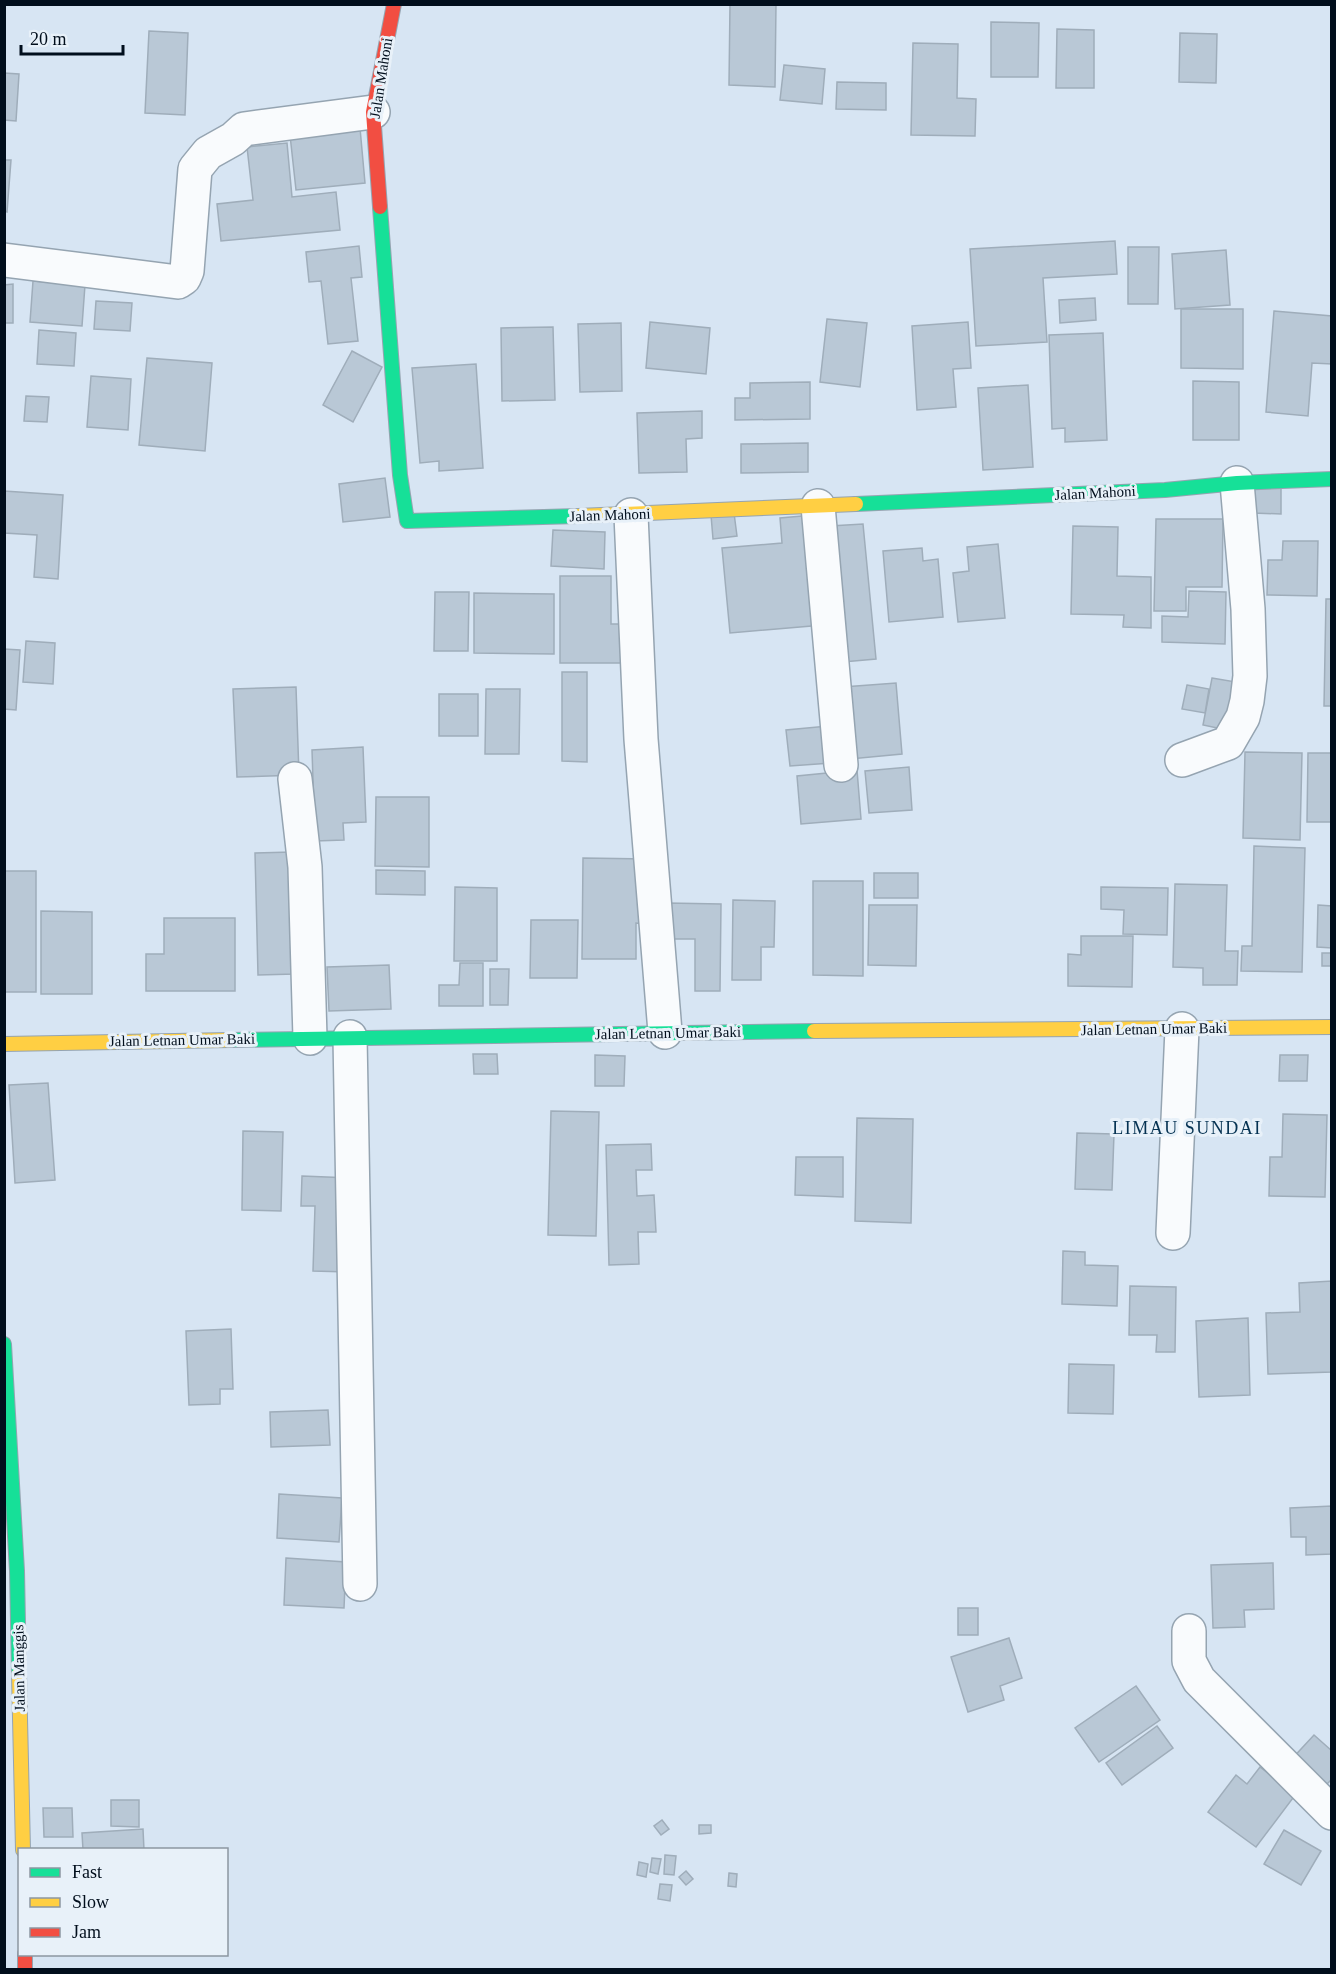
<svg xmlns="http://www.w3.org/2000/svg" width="1336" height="1974" font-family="Georgia,serif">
  <rect width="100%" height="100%" fill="#d7e5f3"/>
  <g fill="#b9c8d6" stroke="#9fadba" stroke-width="1.5">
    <polygon points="730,4 776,4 775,87 729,85"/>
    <polygon points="991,22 1039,23 1038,77 991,77"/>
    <polygon points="1057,29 1094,30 1094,88 1056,88"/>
    <polygon points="149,31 188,33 185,115 145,113"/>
    <polygon points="1180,33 1217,34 1216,83 1179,82"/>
    <polygon points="913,43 958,44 957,98 976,99 975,136 911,135"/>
    <polygon points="784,65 825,69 822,104 780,100"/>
    <polygon points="4,73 19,74 16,121 4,120"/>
    <polygon points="837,82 886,83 886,110 836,109"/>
    <polygon points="360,128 365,183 296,190 290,135"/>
    <polygon points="287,143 292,197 336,192 340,230 221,241 217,204 253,200 247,147"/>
    <polygon points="4,160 11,160 7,212 4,211"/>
    <polygon points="1115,241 1117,274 1043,278 1047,342 976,346 970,249"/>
    <polygon points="359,246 362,277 351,278 358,341 328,344 321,281 309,282 306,252"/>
    <polygon points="1128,247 1159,247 1158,304 1128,304"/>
    <polygon points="1226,250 1230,305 1175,309 1172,254"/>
    <polygon points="33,281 85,285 82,326 30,322"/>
    <polygon points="13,284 13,323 4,323 4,285"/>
    <polygon points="1095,298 1096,320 1060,323 1059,300"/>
    <polygon points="96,301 132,303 130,331 94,329"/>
    <polygon points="1181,309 1243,309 1243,369 1181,368"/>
    <polygon points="1274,311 1332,316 1332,364 1312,363 1308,416 1266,412"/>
    <polygon points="827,319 867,323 860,387 820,382"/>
    <polygon points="650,322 710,328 706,374 646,368"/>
    <polygon points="968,322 971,368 953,369 956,407 917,410 912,326"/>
    <polygon points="621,323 622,391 580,392 578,324"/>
    <polygon points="553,327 555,400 502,401 501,328"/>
    <polygon points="39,330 76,333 74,366 37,364"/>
    <polygon points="1103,333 1107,440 1065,442 1065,428 1052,429 1049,335"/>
    <polygon points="352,351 382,367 353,422 323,405"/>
    <polygon points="147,358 212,363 205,451 139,445"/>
    <polygon points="476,364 483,468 439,471 439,461 420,463 412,368"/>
    <polygon points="91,376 131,379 128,430 87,427"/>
    <polygon points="1193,381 1239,382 1239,440 1193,440"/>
    <polygon points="810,382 810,419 735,420 735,398 750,398 750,383"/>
    <polygon points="1028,385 1033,467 983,470 978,388"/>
    <polygon points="26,396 49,397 47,422 24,421"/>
    <polygon points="702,411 702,438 686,439 687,472 639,473 637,413"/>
    <polygon points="808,443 808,472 741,473 741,444"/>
    <polygon points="385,478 390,517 343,522 339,484"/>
    <polygon points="1254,487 1281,488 1281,514 1253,513"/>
    <polygon points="4,491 63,495 58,579 34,577 37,535 4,533"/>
    <polygon points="734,513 737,536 713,539 711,515"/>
    <polygon points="813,515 823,625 730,633 722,548 782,543 780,518"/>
    <polygon points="1156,519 1223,519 1222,587 1186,587 1186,611 1154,611"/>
    <polygon points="863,524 876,659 843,662 830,526"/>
    <polygon points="1073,526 1118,527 1117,576 1151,577 1151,628 1123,627 1124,615 1071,614"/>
    <polygon points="553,530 605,532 604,569 551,566"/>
    <polygon points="1283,541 1318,541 1317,596 1267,595 1268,560 1282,560"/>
    <polygon points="998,544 1005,618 958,622 953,573 969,571 967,547"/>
    <polygon points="922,548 923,561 938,559 943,617 889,622 883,551"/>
    <polygon points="560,576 611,576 611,624 624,624 623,663 560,663"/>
    <polygon points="1189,591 1226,592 1225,644 1162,642 1162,616 1188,617"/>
    <polygon points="435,592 469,592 468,651 434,651"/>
    <polygon points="474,593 554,594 554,654 474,653"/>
    <polygon points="1326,599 1332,599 1332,706 1324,706"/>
    <polygon points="26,641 55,643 53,684 23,682"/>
    <polygon points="4,649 20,650 16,710 4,709"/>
    <polygon points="562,672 587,672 587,762 562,761"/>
    <polygon points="1212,678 1236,682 1227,730 1203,725"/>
    <polygon points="896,683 902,754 850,759 843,687"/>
    <polygon points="1187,685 1209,689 1205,713 1182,709"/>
    <polygon points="296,687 299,775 237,777 233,689"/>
    <polygon points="486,689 520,689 519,754 485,754"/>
    <rect x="439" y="694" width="39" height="42"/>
    <polygon points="828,726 831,763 790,766 786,730"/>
    <polygon points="363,747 366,822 343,823 344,840 315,841 312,750"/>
    <polygon points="1245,752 1302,753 1300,840 1243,838"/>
    <polygon points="1308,753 1332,753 1332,822 1307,822"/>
    <polygon points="909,767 912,810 869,813 865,771"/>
    <polygon points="857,770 861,819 801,824 797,776"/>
    <polygon points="376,797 429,797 429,867 375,866"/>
    <polygon points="1254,846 1305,848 1302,972 1241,971 1242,946 1252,946"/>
    <polygon points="292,852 295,974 258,975 255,853"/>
    <polygon points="583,858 648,859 648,924 636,923 636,959 582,959"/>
    <polygon points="376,870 425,871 425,895 376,894"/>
    <rect x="4" y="871" width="32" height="121"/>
    <rect x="874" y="873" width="44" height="25"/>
    <polygon points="813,881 863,881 863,976 813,975"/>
    <polygon points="1175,884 1227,885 1225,951 1238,951 1237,985 1203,985 1203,968 1173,967"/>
    <polygon points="455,887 497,888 497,961 454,961"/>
    <polygon points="1101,887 1168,888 1167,935 1123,934 1124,910 1101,909"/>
    <polygon points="733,900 775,901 774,947 761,947 761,980 732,980"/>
    <polygon points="667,903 721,904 720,991 695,991 695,939 667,939"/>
    <polygon points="869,905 917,905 916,966 868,965"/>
    <polygon points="1318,905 1332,906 1332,948 1317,947"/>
    <polygon points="41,911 92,912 92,994 41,994"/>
    <polygon points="164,918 235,918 235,991 146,991 146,954 164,954"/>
    <polygon points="531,920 578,920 577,978 530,978"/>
    <polygon points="1081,936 1133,936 1132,987 1068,986 1068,954 1081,955"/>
    <rect x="1322" y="953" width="10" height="13"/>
    <polygon points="460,963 483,963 483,1006 439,1006 439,985 459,985"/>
    <polygon points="389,965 391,1009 329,1011 327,967"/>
    <polygon points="490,969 509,969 508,1005 490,1005"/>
    <polygon points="473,1054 497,1054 498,1074 474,1074"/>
    <polygon points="595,1055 625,1056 624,1086 595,1086"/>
    <polygon points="1280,1055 1308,1055 1307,1081 1279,1081"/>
    <polygon points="48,1083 55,1180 15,1183 9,1085"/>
    <polygon points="551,1111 599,1112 596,1236 548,1235"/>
    <polygon points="1283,1114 1327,1115 1325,1197 1269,1196 1270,1157 1282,1157"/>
    <polygon points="857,1118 913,1119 911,1223 855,1221"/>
    <polygon points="243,1131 283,1132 281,1211 242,1210"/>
    <polygon points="1077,1133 1114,1134 1112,1190 1075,1189"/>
    <polygon points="651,1144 652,1170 636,1170 637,1196 654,1195 656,1232 638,1232 639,1264 609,1265 606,1145"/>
    <polygon points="796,1157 843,1157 843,1197 795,1195"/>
    <polygon points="302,1176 351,1178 348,1272 313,1271 315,1206 301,1206"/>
    <polygon points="1063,1251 1085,1252 1085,1265 1118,1266 1117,1306 1062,1304"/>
    <polygon points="1332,1281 1332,1372 1268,1374 1266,1313 1300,1312 1299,1283"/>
    <polygon points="1130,1286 1176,1287 1175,1352 1156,1352 1157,1335 1129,1335"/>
    <polygon points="1248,1318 1250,1395 1199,1397 1196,1321"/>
    <polygon points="231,1329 233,1389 220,1389 220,1404 189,1405 186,1331"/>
    <polygon points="1069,1364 1114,1365 1113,1414 1068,1413"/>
    <polygon points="328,1410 330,1445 271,1447 270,1412"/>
    <polygon points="279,1494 342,1498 339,1542 277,1538"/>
    <polygon points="1332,1506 1332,1554 1306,1555 1306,1537 1291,1537 1290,1508"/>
    <polygon points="286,1558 346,1562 344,1608 284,1605"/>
    <polygon points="1273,1563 1274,1609 1244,1610 1245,1627 1213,1628 1211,1565"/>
    <rect x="958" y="1608" width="20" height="27"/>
    <polygon points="1009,1638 1022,1678 1000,1686 1004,1700 968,1712 951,1657"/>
    <polygon points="1136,1686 1160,1720 1099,1762 1075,1728"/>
    <polygon points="1157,1726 1173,1748 1122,1785 1106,1763"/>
    <polygon points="1314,1735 1332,1751 1332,1779 1321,1790 1289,1762"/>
    <polygon points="1260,1767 1296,1794 1256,1847 1208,1812 1236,1775 1247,1784"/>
    <polygon points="111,1800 139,1800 139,1827 111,1826"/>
    <polygon points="43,1808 72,1808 73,1837 44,1837"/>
    <polygon points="662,1820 669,1829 661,1835 654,1826"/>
    <polygon points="699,1825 711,1825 711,1833 699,1834"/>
    <polygon points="143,1829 144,1850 83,1850 82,1833"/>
    <polygon points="1284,1830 1321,1851 1301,1885 1264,1864"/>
    <polygon points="665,1855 676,1856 674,1875 664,1874"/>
    <polygon points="652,1858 661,1859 658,1874 650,1872"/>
    <polygon points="639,1862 648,1864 646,1877 637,1875"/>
    <polygon points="686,1871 693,1879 686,1885 679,1877"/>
    <polygon points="729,1873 737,1874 736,1887 728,1886"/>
    <polygon points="660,1884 672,1885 670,1901 658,1899"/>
  </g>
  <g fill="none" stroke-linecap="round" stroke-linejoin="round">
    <g stroke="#95a4b1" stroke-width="36">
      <g id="street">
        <polyline points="4,260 178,282 184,278 187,271 195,169 208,153 233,139 244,129 373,112"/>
        <polyline points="818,506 841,765"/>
        <polyline points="631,515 641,739 665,1032"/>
        <polyline points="1182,760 1228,743 1243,717 1247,701 1250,676 1248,609 1237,483"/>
        <polyline points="295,779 305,867 310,1038"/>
        <polyline points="350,1037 360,1584"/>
        <polyline points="1173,1233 1182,1029"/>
        <polyline points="1189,1631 1189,1661 1199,1680 1332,1813"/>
      </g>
    </g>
    <g stroke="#95a4b1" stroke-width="16">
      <g id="fast">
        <polyline points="380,207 400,475 407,521 578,516"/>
        <polyline points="856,504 1165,490 1237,483 1332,479"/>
        <polyline points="231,1040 814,1031"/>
        <polyline points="4,1344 17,1571 19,1674"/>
      </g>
    </g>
    <g stroke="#95a4b1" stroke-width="16">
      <g id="slow">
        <polyline points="578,516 856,504"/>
        <polyline points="814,1031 1332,1027"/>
        <polyline points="4,1044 231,1040"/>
        <polyline points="19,1674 23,1850"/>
      </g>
    </g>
    <g stroke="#95a4b1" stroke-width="16">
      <g id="jam">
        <polyline points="380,207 373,112 394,4"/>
        <polyline points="25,1954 25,1970"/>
      </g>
    </g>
    <use href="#street" stroke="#f9fbfd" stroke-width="33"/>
    <use href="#fast" stroke="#16e098" stroke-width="14"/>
    <use href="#slow" stroke="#ffcf43" stroke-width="14"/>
    <use href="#jam" stroke="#f24e42" stroke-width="14"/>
  </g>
  <g text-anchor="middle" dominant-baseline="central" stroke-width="6" stroke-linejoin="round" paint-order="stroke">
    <g font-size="15" fill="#010e1c" stroke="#e8f1f9">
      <text transform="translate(381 78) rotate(-81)">Jalan Mahoni</text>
      <text transform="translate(1095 493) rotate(-3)">Jalan Mahoni</text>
      <text transform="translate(610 515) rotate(-2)">Jalan Mahoni</text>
      <text transform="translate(1154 1029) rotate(-1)">Jalan Letnan Umar Baki</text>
      <text transform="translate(668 1033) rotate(-1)">Jalan Letnan Umar Baki</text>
      <text transform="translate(182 1040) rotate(-1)">Jalan Letnan Umar Baki</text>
      <text transform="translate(19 1668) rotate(-91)">Jalan Manggis</text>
    </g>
    <g font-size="18" letter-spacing="1.5" fill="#053252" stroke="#e8f1f9">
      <text x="1187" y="1128">LIMAU SUNDAI</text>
    </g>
  </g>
  <rect width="1336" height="1974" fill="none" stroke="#010e1c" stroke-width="12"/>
  <rect x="18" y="1848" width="210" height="108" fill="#e8f1f9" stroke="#8c96a1" stroke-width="1.5"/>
  <rect x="30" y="1868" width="30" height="9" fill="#16e098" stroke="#8c96a1" stroke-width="1.5"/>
  <text x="72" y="1878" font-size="18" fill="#010e1c">Fast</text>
  <rect x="30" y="1898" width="30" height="9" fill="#ffcf43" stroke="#8c96a1" stroke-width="1.5"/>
  <text x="72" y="1908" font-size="18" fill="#010e1c">Slow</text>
  <rect x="30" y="1928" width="30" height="9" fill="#f24e42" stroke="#8c96a1" stroke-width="1.5"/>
  <text x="72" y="1938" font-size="18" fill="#010e1c">Jam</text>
  <path d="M21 45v9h102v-9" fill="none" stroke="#010e1c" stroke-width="3"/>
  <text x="30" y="45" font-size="18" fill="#010e1c" stroke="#e8f1f9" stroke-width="4.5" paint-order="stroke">20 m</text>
</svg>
